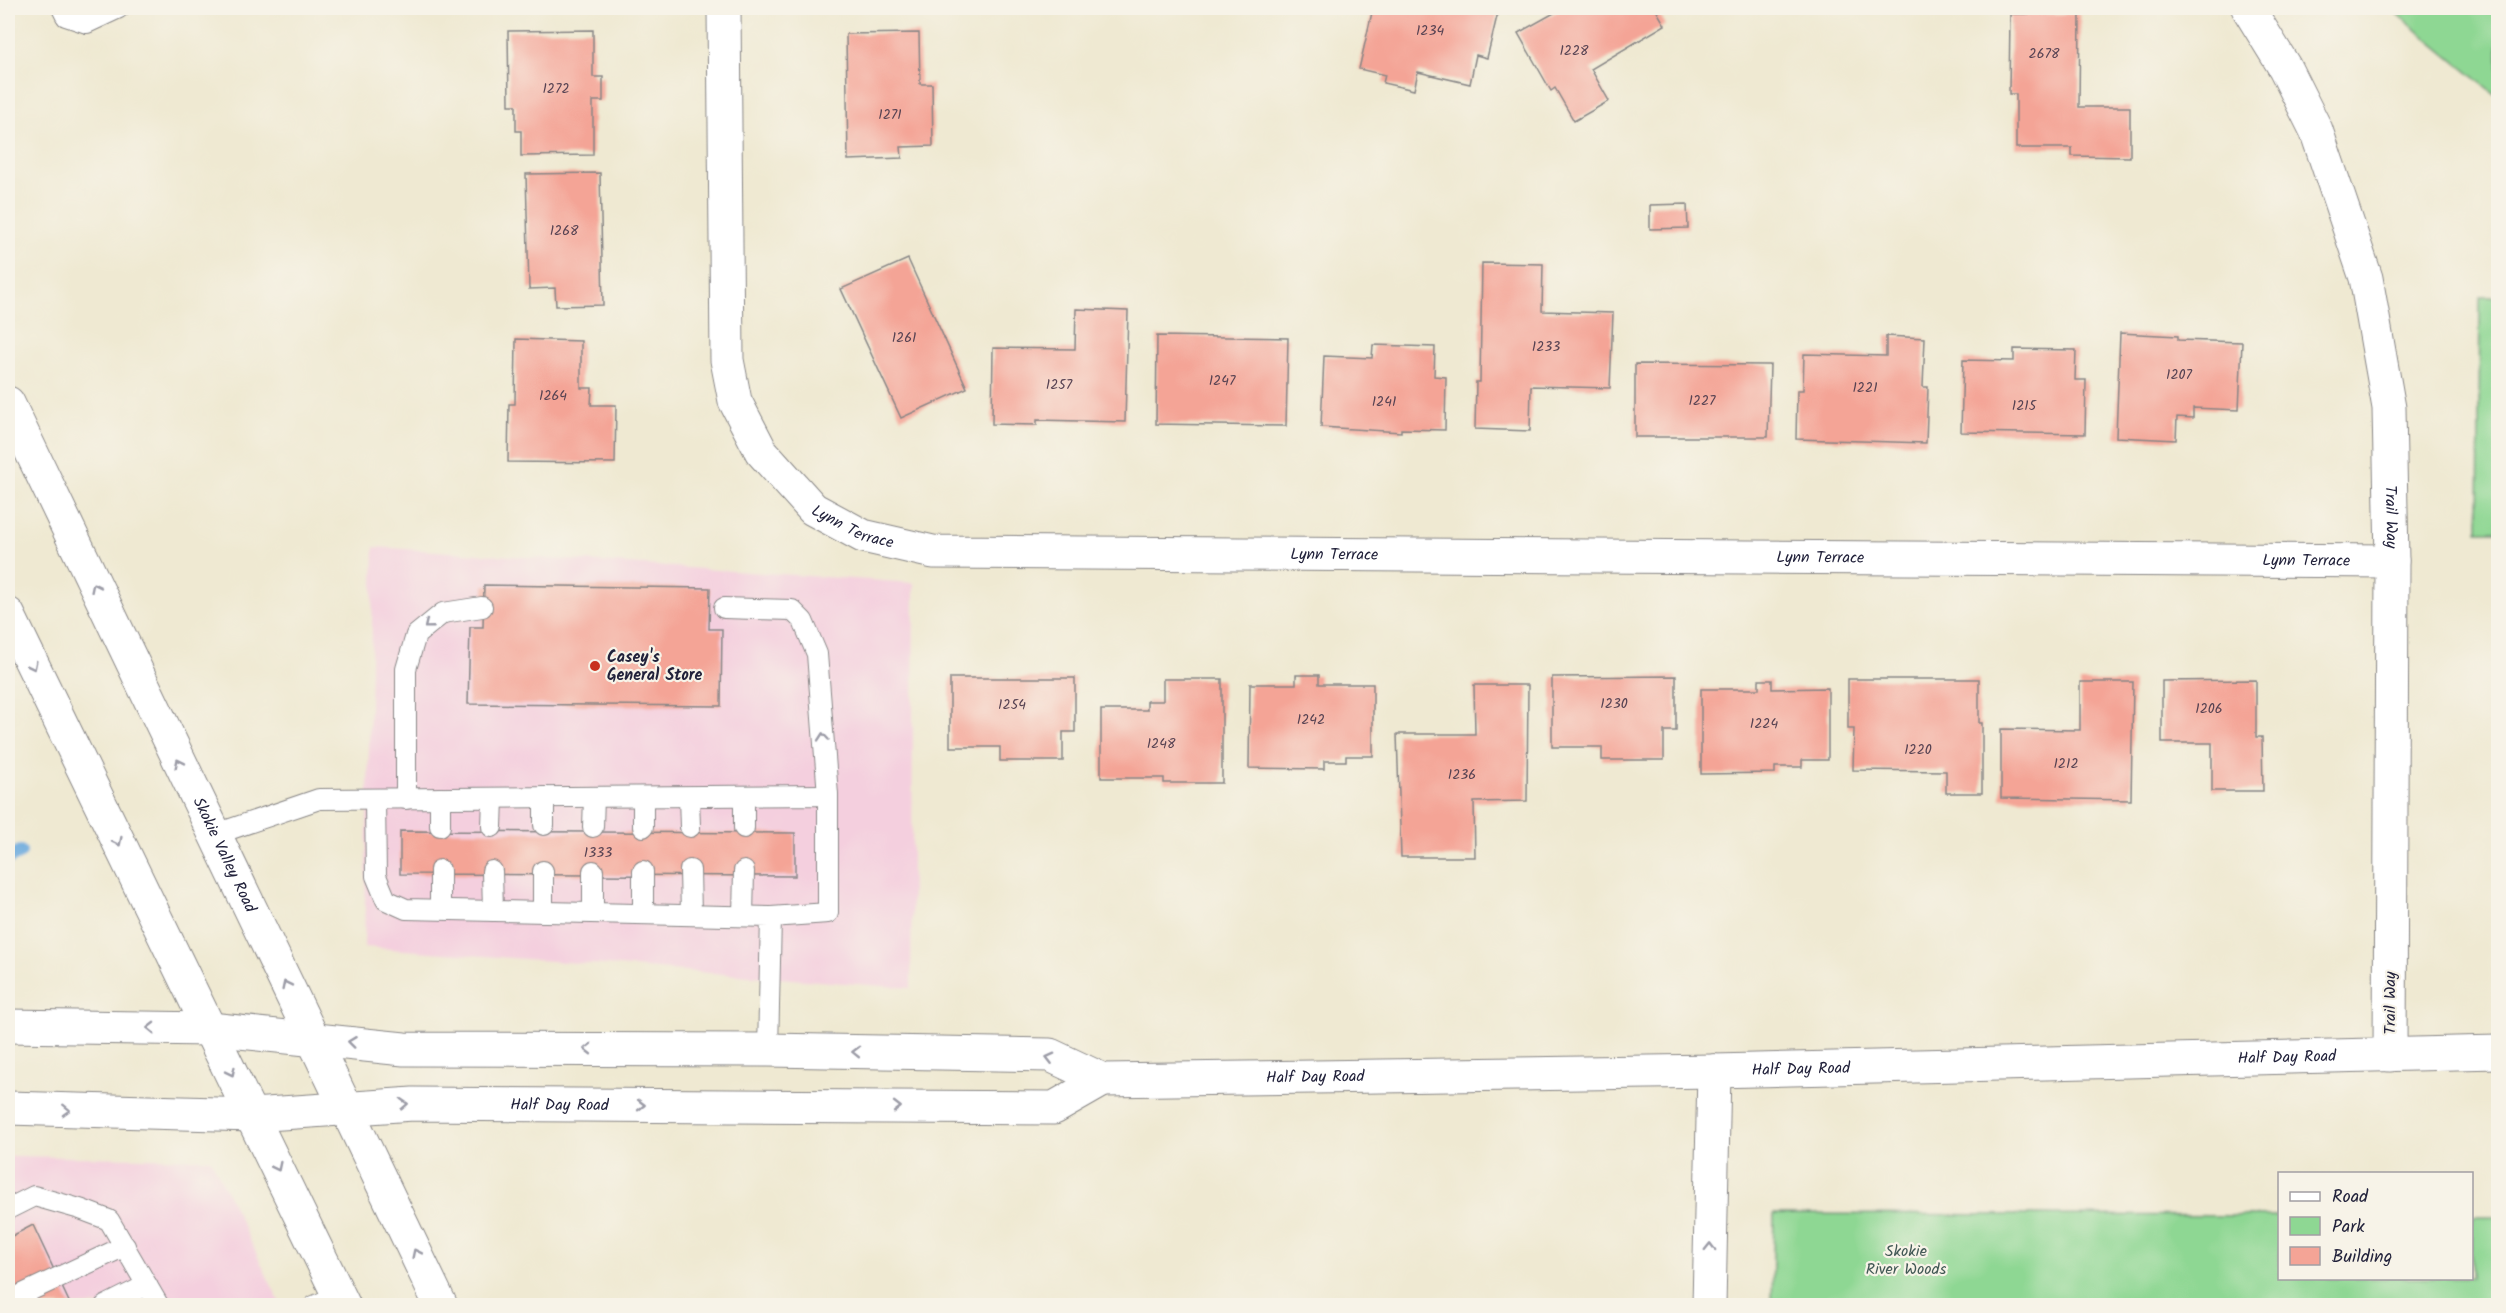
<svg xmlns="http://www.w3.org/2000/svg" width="2506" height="1313" font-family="Kalam,sans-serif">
  <rect width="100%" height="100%" fill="#f7f3e8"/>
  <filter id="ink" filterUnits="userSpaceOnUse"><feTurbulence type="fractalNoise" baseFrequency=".0167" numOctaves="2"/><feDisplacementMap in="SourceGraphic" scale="12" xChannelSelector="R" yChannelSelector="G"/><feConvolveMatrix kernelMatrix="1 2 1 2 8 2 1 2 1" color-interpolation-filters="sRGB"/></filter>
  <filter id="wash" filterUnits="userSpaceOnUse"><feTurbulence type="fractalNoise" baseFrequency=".008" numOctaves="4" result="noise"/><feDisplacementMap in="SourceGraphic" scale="24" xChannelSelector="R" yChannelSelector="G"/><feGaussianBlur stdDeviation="1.35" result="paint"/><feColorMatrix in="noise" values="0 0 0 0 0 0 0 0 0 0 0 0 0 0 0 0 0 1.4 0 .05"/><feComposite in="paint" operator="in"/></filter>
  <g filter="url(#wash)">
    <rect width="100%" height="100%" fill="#efe9d2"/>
    <g fill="#f4cfde">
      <polygon points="374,547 914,583 911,988 364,947"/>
      <polygon points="8,1156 211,1159 281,1305 8,1306"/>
    </g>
    <g fill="#8ed793" stroke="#587c67" stroke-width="1.5">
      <polygon points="2390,8 2498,8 2498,97"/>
      <polygon points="2480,297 2498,297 2498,531 2478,531"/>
      <polygon points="1774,1214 2279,1216 2280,1278 2472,1278 2472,1217 2498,1217 2498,1305 1772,1305"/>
    </g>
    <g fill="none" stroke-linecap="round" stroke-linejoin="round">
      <polyline stroke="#6caade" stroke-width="14" points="8,858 20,852"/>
    </g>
    <g id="blocks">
      <g fill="#f4a496">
        <polygon points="1373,8 1499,8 1487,58 1476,55 1470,84 1418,72 1414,90 1383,83 1385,75 1359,69"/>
        <polygon points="1563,8 1655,8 1665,25 1591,69 1609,101 1574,121 1555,88 1551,91 1518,33"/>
        <polygon points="2010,14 2080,14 2079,107 2130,107 2130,157 2072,156 2072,148 2016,148 2016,94 2009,94"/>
        <polygon points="593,30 593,77 603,77 603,101 593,101 593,155 521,156 521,131 516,131 516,105 509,105 508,31"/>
        <polygon points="919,33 920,84 932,84 933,146 901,147 902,158 848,160 846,34"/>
        <polygon points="600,173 603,305 556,306 555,288 529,289 526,174"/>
        <polygon points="1687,204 1688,228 1650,229 1650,205"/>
        <polygon points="908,259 967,388 901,418 841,289"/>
        <polygon points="1482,263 1543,264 1542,311 1613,313 1610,388 1531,386 1530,431 1475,429 1476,382 1480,382"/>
        <polygon points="1076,309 1128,311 1125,422 1037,420 1037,425 992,424 993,348 1075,349"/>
        <polygon points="2120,333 2178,336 2178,340 2242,342 2239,410 2193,408 2193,418 2177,417 2176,440 2116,437"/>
        <polygon points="1157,336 1288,338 1286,426 1156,424"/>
        <polygon points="1886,336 1925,338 1923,387 1928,387 1926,443 1796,439 1797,390 1803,390 1804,354 1886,356"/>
        <polygon points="516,339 581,341 581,388 592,388 591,405 616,405 615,463 508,462 509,404 515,404"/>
        <polygon points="1373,345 1435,347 1434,376 1446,377 1445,430 1401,429 1401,432 1321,427 1324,356 1372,358"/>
        <polygon points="2014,349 2076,350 2075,380 2086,380 2085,434 1961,432 1963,360 2014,361"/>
        <polygon points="1635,364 1770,365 1768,437 1635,437"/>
        <polygon points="484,585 710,588 709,629 722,629 721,706 468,704 470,627 483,627"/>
        <polygon points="1296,675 1319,675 1319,684 1373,684 1373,756 1346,756 1346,761 1324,761 1324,769 1249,768 1250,684 1296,684"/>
        <polygon points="1676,676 1676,731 1664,731 1664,760 1602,760 1602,747 1552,747 1552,677"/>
        <polygon points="950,678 1075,678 1075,732 1063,732 1063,761 1000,761 1000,747 950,747"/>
        <polygon points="1163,679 1222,679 1222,783 1164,783 1164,778 1101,778 1101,710 1147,710 1147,701 1163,701"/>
        <polygon points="1848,679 1979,679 1979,723 1982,723 1982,793 1946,793 1946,771 1853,770 1854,729 1848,729"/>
        <polygon points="1759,680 1772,680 1772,689 1828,688 1828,760 1802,760 1802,767 1775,767 1775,773 1701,774 1701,689 1759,689"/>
        <polygon points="2256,680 2256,737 2262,737 2263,791 2212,791 2212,743 2162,743 2162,681"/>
        <polygon points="2080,682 2133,682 2131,800 2001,798 2001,729 2080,730"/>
        <polygon points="1474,685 1528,685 1527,801 1474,802 1475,857 1401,857 1397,734 1475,734"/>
        <polygon points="400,831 795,833 795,876 400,874"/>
        <polygon points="33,1225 71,1306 8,1306 8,1238"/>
      </g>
    </g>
  </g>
  <g filter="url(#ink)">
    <use href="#blocks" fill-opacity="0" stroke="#888686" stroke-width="1.5"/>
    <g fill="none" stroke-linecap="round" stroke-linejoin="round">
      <g stroke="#888686" stroke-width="22">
        <g id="service">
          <polyline points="62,8 66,16 87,23 119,8"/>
          <polyline points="724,608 792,610 803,621 817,654 828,795"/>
          <polyline points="744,796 744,828"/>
          <polyline points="643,797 643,827"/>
          <polyline points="689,797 690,827"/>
          <polyline points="375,799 376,876 386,900 406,909 771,917 768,1050"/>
          <polyline points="406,799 406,669 416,635 443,613 482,607"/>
          <polyline points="544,825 544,797"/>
          <polyline points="440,826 440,798"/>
          <polyline points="492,827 493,798"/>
          <polyline points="593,827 594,797"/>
          <polyline points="213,835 319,799 828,795 828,913 771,917"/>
          <polyline points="440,870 440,909"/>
          <polyline points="690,870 691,915"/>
          <polyline points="492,871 493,911"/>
          <polyline points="543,871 543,912"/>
          <polyline points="593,871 593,913"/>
          <polyline points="643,914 643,871"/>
          <polyline points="743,916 744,871"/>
          <polyline points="8,1209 34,1196 80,1209 109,1220 159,1306"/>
          <polyline points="8,1301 125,1246"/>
          <polyline points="105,1306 147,1285"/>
          <polyline points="314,1306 339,1295"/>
        </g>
      </g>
      <g stroke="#888686" stroke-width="35">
        <g id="minor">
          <path id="s1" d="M724,8L727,360L735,401L761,451L813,509L863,536L933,552L2392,561"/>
          <path id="s2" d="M2248,8L2285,68L2316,130L2366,278L2389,408L2392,561L2390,1055"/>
        </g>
      </g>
      <g stroke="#888686" stroke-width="35">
        <g id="secondary">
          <path id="s3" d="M1714,1071L2498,1052"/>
        </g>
      </g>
      <g stroke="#888686" stroke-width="35">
        <g id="primary">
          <path id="s4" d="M8,1026L210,1029L404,1049L768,1050L1050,1055L1103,1080L1714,1071"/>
          <path id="s5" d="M8,1108L252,1115L413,1104L1054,1108L1103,1080"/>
        </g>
      </g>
      <g stroke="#888686" stroke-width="35">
        <g id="trunk">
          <path id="s6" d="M8,403L441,1306"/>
          <polyline points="8,614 344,1306"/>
          <polyline points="1709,1306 1714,1071"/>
        </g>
      </g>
      <use href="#service" stroke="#fff" stroke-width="20"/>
      <use href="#minor" stroke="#fff" stroke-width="33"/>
      <use href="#secondary" stroke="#fff" stroke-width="33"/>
      <use href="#primary" stroke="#fff" stroke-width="33"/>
      <use href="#trunk" stroke="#fff" stroke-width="33"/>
    </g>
    <defs><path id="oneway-chevron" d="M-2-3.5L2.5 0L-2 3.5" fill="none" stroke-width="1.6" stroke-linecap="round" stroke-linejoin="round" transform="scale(1.5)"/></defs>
    <g stroke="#9c9ca7">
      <use href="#oneway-chevron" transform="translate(95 587) rotate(-116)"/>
      <use href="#oneway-chevron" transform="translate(428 625) rotate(141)"/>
      <use href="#oneway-chevron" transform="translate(33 666) rotate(64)"/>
      <use href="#oneway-chevron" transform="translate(823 737) rotate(-95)"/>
      <use href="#oneway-chevron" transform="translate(179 763) rotate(-116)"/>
      <use href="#oneway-chevron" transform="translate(118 842) rotate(64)"/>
      <use href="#oneway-chevron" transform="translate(286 985) rotate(-116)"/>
      <use href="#oneway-chevron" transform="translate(151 1028) rotate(-179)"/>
      <use href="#oneway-chevron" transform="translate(352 1042) rotate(-173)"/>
      <use href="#oneway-chevron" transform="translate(588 1049) rotate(-180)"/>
      <use href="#oneway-chevron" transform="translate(856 1052) rotate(-179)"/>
      <use href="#oneway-chevron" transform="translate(1050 1058) rotate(-166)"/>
      <use href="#oneway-chevron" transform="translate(231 1072) rotate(64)"/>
      <use href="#oneway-chevron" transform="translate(404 1104) rotate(-3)"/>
      <use href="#oneway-chevron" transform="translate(641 1105)"/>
      <use href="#oneway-chevron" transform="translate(897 1107)"/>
      <use href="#oneway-chevron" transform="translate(66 1110) rotate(2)"/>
      <use href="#oneway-chevron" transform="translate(277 1167) rotate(64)"/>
      <use href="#oneway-chevron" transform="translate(1710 1247) rotate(-89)"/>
      <use href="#oneway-chevron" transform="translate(416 1253) rotate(-116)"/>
    </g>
  </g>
  <circle fill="#c8321e" stroke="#f7f3e8" stroke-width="2" cx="595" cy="666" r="6"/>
  <g text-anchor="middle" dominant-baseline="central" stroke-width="4.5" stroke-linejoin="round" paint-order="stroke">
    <g font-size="14" fill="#564252">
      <text x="1430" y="31">1234</text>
      <text x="1574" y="51">1228</text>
      <text x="2044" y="54">2678</text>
      <text x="556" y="89">1272</text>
      <text x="890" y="115">1271</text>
      <text x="564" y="231">1268</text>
      <text x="904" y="338">1261</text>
      <text x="1546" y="347">1233</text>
      <text x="2179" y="375">1207</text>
      <text x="1222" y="381">1247</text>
      <text x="1059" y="385">1257</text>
      <text x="1865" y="388">1221</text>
      <text x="553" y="396">1264</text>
      <text x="1702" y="401">1227</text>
      <text x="1384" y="402">1241</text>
      <text x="2024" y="406">1215</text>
      <text x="1614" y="704">1230</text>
      <text x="1012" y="705">1254</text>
      <text x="2209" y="709">1206</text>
      <text x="1311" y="720">1242</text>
      <text x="1764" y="724">1224</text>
      <text x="1161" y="744">1248</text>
      <text x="1918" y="750">1220</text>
      <text x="2066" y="764">1212</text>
      <text x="1462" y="775">1236</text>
      <text x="598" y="853">1333</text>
    </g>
    <g font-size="16" fill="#22223b" stroke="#f7f3e8">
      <text stroke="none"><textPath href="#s2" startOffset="537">Trail Way</textPath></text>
      <text stroke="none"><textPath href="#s1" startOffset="572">Lynn Terrace</textPath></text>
      <text stroke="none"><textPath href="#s1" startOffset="1058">Lynn Terrace</textPath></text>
      <text stroke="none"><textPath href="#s1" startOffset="1544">Lynn Terrace</textPath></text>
      <text stroke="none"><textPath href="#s1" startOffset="2030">Lynn Terrace</textPath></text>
      <text stroke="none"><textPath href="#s6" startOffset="501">Skokie Valley Road</textPath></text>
      <text transform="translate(2390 1003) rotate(-90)">Trail Way</text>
      <text stroke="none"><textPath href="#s3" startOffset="573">Half Day Road</textPath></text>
      <text stroke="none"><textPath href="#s3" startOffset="87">Half Day Road</textPath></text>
      <text stroke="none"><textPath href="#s4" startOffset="1314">Half Day Road</textPath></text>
      <text stroke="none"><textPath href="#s5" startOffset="552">Half Day Road</textPath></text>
    </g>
    <g font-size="16" font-weight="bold" fill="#22223b" stroke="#f7f3e8" text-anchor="start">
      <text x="607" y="657">Casey's<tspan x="607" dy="18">General Store</tspan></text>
    </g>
    <g font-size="16" fill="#425855" stroke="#f7f3e8">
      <text x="1906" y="1251">Skokie<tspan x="1906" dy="18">River Woods</tspan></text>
    </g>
  </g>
  <rect width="2506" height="1313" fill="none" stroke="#f7f3e8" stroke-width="30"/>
  <rect x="2278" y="1172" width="195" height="108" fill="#f7f3e8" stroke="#a29fa3" stroke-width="1.5"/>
  <rect x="2290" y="1192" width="30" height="9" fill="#ffffff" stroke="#a29fa3" stroke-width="1.5"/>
  <text x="2332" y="1202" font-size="18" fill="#22223b">Road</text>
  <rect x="2290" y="1217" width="30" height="18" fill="#8ed793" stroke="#a29fa3" stroke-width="1.5"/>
  <text x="2332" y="1232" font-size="18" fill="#22223b">Park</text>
  <rect x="2290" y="1247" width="30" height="18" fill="#f4a496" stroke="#a29fa3" stroke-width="1.5"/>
  <text x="2332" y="1262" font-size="18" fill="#22223b">Building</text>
</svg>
